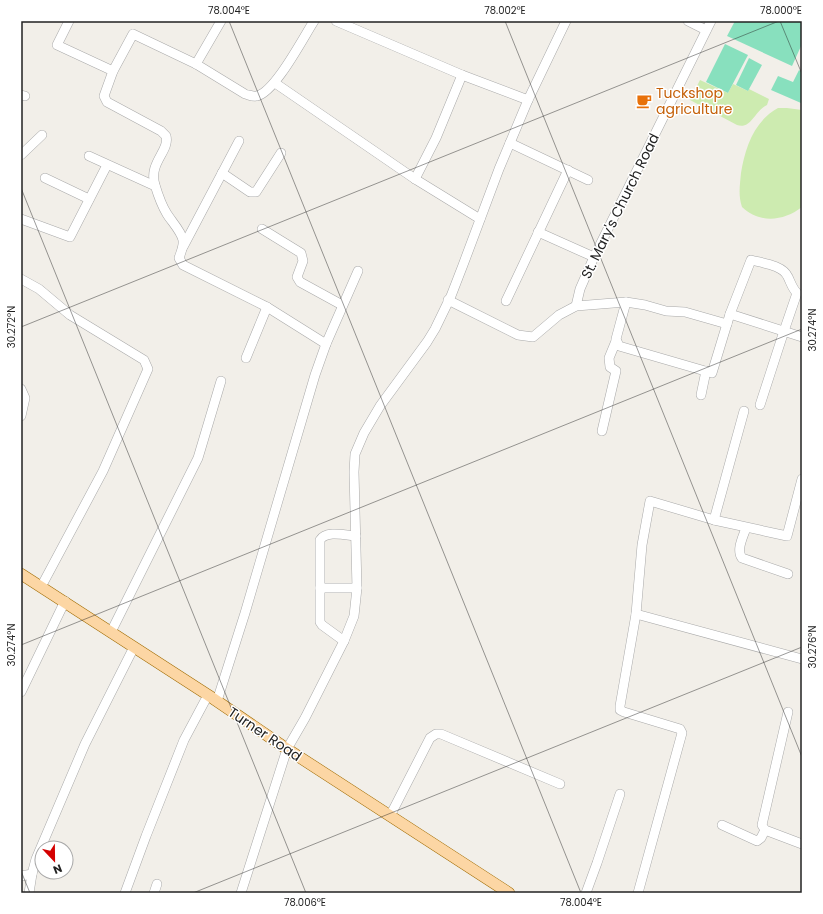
<svg xmlns="http://www.w3.org/2000/svg" width="823" height="914" font-family="Poppins,sans-serif">
  <rect width="100%" height="100%" fill="#f2efe9"/>
  <g fill="#cdebb0">
    <path d="M700,80L728,93L733,84L748,91L749,89L769,99L767,105C755,110 751,130 737,125L690,100Z"/>
    <path d="M778,108H787L802,110V207C784,221 760,224 742,207C738,196 740,184 741,173C745,148 754,121 778,108Z"/>
  </g>
  <g fill="#88e0be">
    <polygon points="735,21 802,21 802,44 792,66 727,36"/>
    <polygon points="725,44 748,55 728,93 706,82"/>
    <polygon points="749,58 762,65 748,91 736,85"/>
    <polygon points="799,70 802,72 802,100 801,103 771,90 778,76 793,82"/>
  </g>
  <g fill="none" stroke-linecap="round" stroke-linejoin="round">
    <g stroke="#a9a9a9" stroke-width="10">
      <g id="minor">
        <polyline points="69,21 57,45 113,71"/>
        <path d="M314,21C303,38 275,92 257,96C253,97 249,95 245,94L196,64L133,34L113,71L104,96L107,102L161,131L166,136C170,151 148,163 155,185C158,195 162,206 167,214C172,222 181,231 183,240C184,246 181,252 179,258L183,265L267,307L326,344"/>
        <polyline points="336,21 462,75 528,100 566,21"/>
        <polyline points="688,21 706,30"/>
        <polyline points="196,64 221,21"/>
        <polyline points="275,83 415,179 480,219"/>
        <polyline points="21,95 25,96"/>
        <polyline points="510,143 588,180"/>
        <polyline points="21,155 42,135"/>
        <polyline points="89,156 155,186"/>
        <polyline points="222,173 250,192 256,192 281,153"/>
        <polyline points="45,178 89,199"/>
        <polyline points="415,179 436,138 462,75"/>
        <polyline points="21,219 70,237 107,165"/>
        <polyline points="262,229 301,253 303,261 297,277 300,282 342,305"/>
        <polyline points="538,232 594,257"/>
        <polyline points="183,247 239,141"/>
        <polyline points="21,279 39,289 70,315 144,360 148,369 103,471 41,587"/>
        <polyline points="448,300 518,335 533,337 559,315 576,306 626,302 645,305 666,311 685,312 727,324"/>
        <polyline points="506,301 568,170"/>
        <path d="M626,302L616,339L619,346L712,373L730,314L751,260C762,263 783,265 788,277C791,283 792,288 797,293L784,331L760,405"/>
        <polyline points="576,306 580,289 594,257 711,21"/>
        <polyline points="730,314 802,337"/>
        <polyline points="246,358 267,307"/>
        <polyline points="21,389 25,398 21,416"/>
        <polyline points="701,395 706,371"/>
        <polyline points="602,431 616,371 610,367 609,358 616,341"/>
        <polyline points="714,520 744,411"/>
        <path d="M746,528C743,537 736,550 742,558L788,574"/>
        <polyline points="320,588 357,588"/>
        <polyline points="636,614 802,659"/>
        <polyline points="111,632 198,458 221,381"/>
        <path d="M344,641L322,625L320,622V540C326,530 345,535 356,536"/>
        <polyline points="21,692 65,601"/>
        <polyline points="217,701 245,613 315,375 326,344 358,271"/>
        <polyline points="788,712 762,825 765,830 802,844"/>
        <polyline points="390,816 430,738 436,734 441,734 560,784"/>
        <polyline points="722,825 757,841 761,838 765,830"/>
        <polyline points="21,876 32,874"/>
        <polyline points="29,893 32,874 36,859 85,744 134,647"/>
        <polyline points="125,893 146,836 184,740 208,695"/>
        <polyline points="154,893 157,884"/>
        <polyline points="241,893 287,749 305,718 344,641 354,616 357,588 354,472 355,454 364,433 380,406 427,342 435,329 451,296 463,265 499,169 528,100"/>
        <polyline points="586,893 597,863 620,794"/>
        <polyline points="638,893 682,733 680,729 624,712 620,710 620,706 636,614 642,545 650,501 714,520 787,536 802,479"/>
      </g>
    </g>
    <g stroke="#a06b00" stroke-width="12">
      <polyline id="major" points="21,574 208,695 287,749 509,893"/>
    </g>
    <use href="#minor" stroke="#fff" stroke-width="9"/>
    <use href="#major" stroke="#fcd6a4" stroke-width="11"/>
  </g>
  <path fill="none" stroke="#222" stroke-width="1" stroke-opacity="0.45" d="M229,21L581,893M505,21L802,757M780,21L802,74M21,188L306,893M21,327L779,21M21,645L802,329M21,871L30,893M193,893L802,647"/>
  <defs>
    <g id="cafe-bare" transform="scale(1.2)"><path d="M-5.5-4.5H6V0H3Q3 3.5 0 3.5H-2.5Q-5.5 3.5-5.5 0ZM3-3.2v2h1.7v-2ZM-6 4.5H4V6H-6Z" fill="#e8710a" stroke="#fff" stroke-width="2.5" paint-order="stroke"/></g>
  </defs>
  <g fill-rule="evenodd">
    <use href="#cafe-bare" x="644" y="101"/>
  </g>
  <g text-anchor="middle" dominant-baseline="central" stroke-width="3" stroke-linejoin="round" paint-order="stroke">
    <g font-size="14" fill="#c56008" stroke="#fff" text-anchor="start">
      <text x="656" y="93">Tuckshop<tspan x="656" dy="16">agriculture</tspan></text>
    </g>
    <g font-size="14" fill="#222" stroke="#fff">
      <text transform="translate(620 206) rotate(-64)">St. Mary's Church Road</text>
      <text transform="translate(265 734) rotate(34)">Turner Road</text>
    </g>
  </g>
  <rect width="823" height="914" fill="none" stroke="#ffffff" stroke-width="44"/>
  <g transform="translate(54 860) rotate(158)"><circle r="19" fill="#ffffff" stroke="#a7a7a7"/>
  <path d="M0-3L7 15L0 10L-7 15Z" fill="#d40000"/>
  <text y="-6" font-size="11" font-weight="bold" text-anchor="middle" fill="#222222">N</text>
  </g>
  <rect x="22" y="22" width="779" height="870" fill="none" stroke="#222" stroke-width="1.5"/>
  <g font-size="10" text-anchor="middle" fill="#222">
    <text x="229" y="14">78.004°E</text>
    <text x="505" y="14">78.002°E</text>
    <text x="781" y="14">78.000°E</text>
    <text transform="translate(11 327) rotate(-90)" y="4">30.272°N</text>
    <text transform="translate(812 330) rotate(-90)" y="4">30.274°N</text>
    <text transform="translate(11 645) rotate(-90)" y="4">30.274°N</text>
    <text transform="translate(812 647) rotate(-90)" y="4">30.276°N</text>
    <text x="305" y="906">78.006°E</text>
    <text x="581" y="906">78.004°E</text>
  </g>
</svg>
